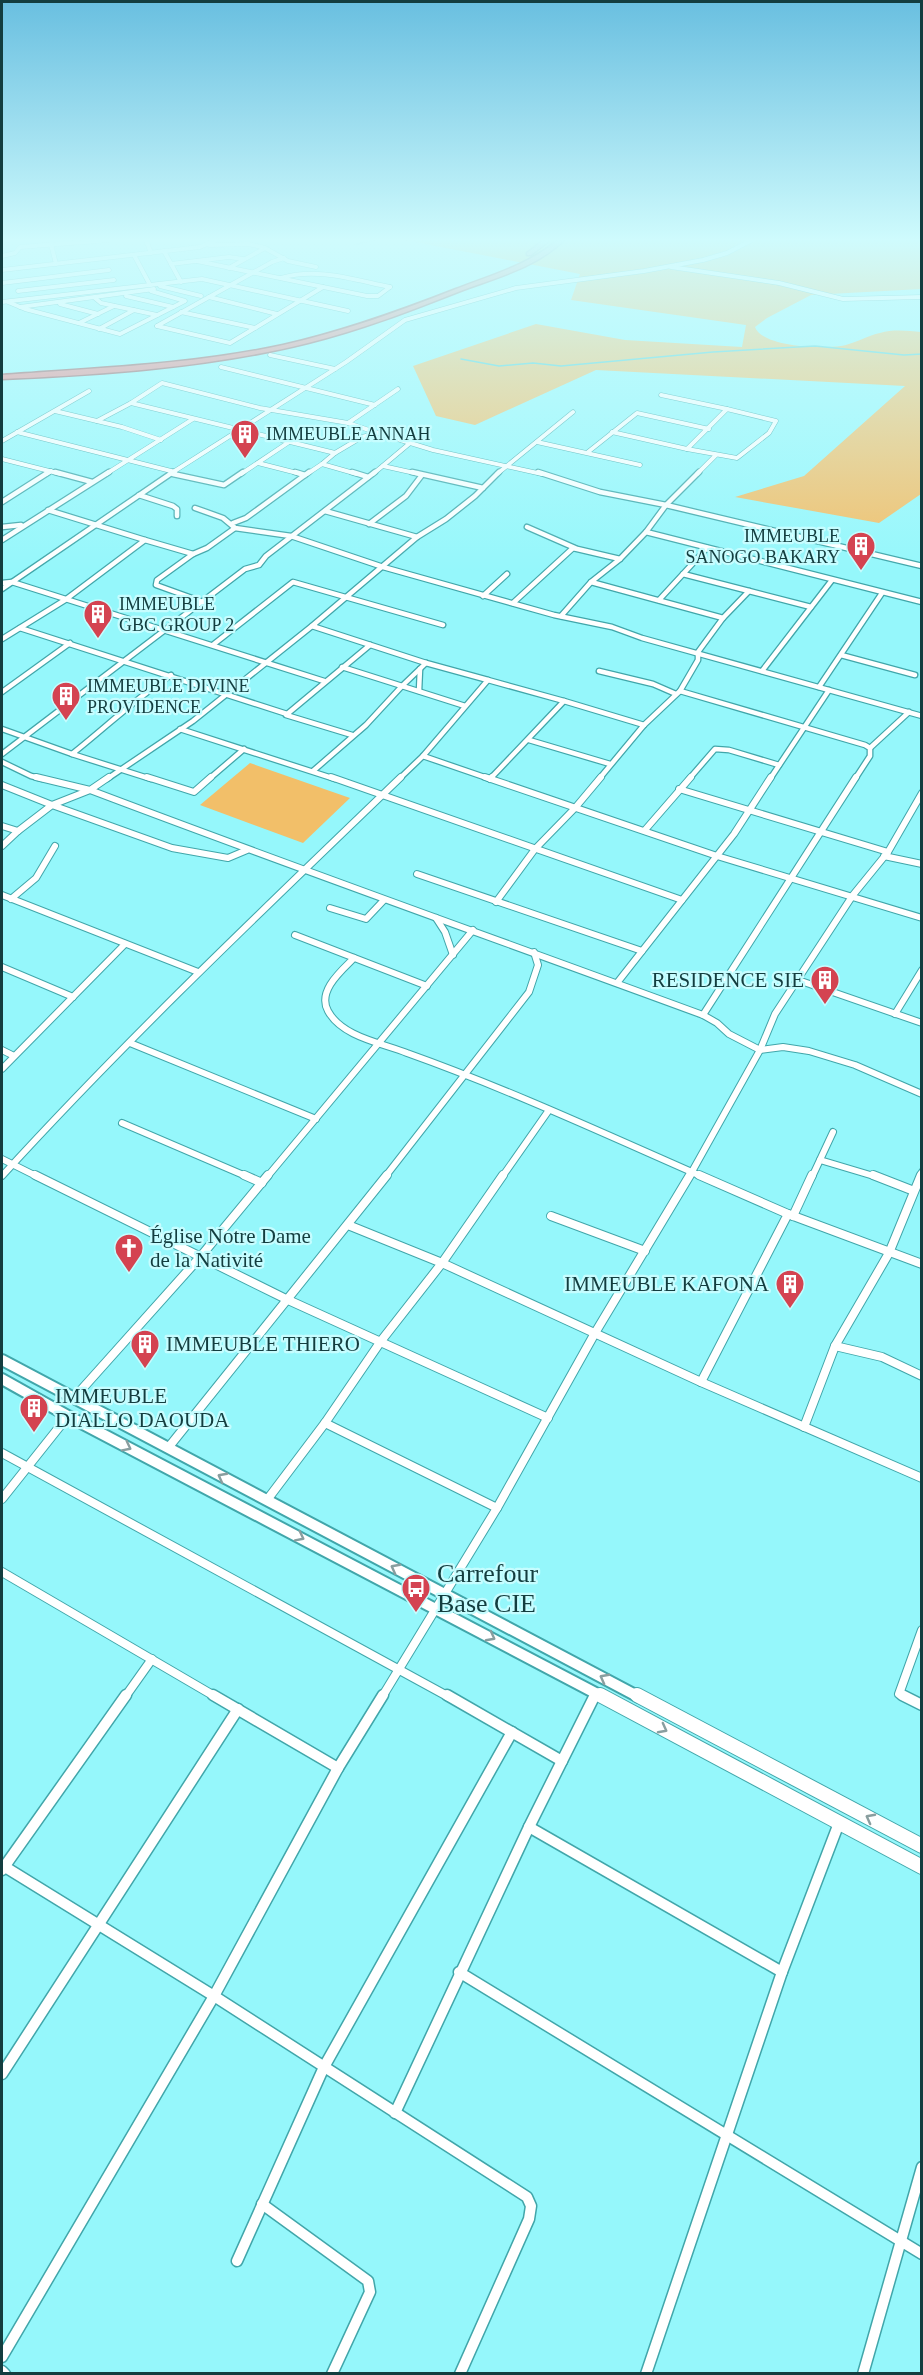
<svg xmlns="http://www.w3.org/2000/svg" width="923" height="2375" font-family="Georgia,serif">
  <rect width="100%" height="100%" fill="#95f7fb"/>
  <g fill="#f2bf69">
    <path d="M405,240H921V289L811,295L767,318L755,327C762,347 822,349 841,346C851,345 869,335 880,333C893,329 909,331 921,332V494L879,523L735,497L804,476L905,386L596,370L475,425L436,416L413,366L536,324L625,340L742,347L746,325L571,300L580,274Z"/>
    <polygon points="250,763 350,798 303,843 200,805"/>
  </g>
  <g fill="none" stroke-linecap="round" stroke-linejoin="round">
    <g stroke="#4ccfd5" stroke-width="1.5">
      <polyline points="357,244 374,240"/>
      <polyline points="461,359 499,366 533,363 561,366 713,352 815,346 904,355 922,354"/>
    </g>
    <g stroke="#41a6aa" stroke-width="5">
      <g id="minor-far4">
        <polyline points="146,240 151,253"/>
        <polyline points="2,241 9,240"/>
        <polyline points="51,244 56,264"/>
        <polyline points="209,245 249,244 265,248 288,261 316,267"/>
        <polyline points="164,251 181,282"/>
        <polyline points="134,255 150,285"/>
        <polyline points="2,256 15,253 20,247 109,240"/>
        <polyline points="197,261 367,296 378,296 390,287"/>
        <polyline points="171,264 229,257 243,259"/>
        <polyline points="671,267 779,283 843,299 922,297"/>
        <polyline points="229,268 265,248"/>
        <polyline points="2,270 200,247 216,240"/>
        <path d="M281,278C317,267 355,280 390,287"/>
        <polyline points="2,283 109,270"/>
        <polyline points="160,286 201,296"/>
        <polyline points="18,291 114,280"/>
        <polyline points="126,296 173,307"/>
        <polyline points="209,297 277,314"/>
        <polyline points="95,298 101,303 157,315"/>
        <polyline points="2,302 202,279 348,311"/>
        <polyline points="8,302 25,309 120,334 185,301 151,291"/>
        <polyline points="60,304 98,314"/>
        <polyline points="20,307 154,289"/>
        <polyline points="181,312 255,328"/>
        <polyline points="79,323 114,306"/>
        <polyline points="157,326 230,343 323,287"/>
        <polyline points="157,326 272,262 284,258"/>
        <polyline points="99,329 134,310"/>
        <polyline points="270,355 335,369"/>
        <polyline points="221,367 375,405"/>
        <polygon points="162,383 260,408 348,423 378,433 362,437 335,453 131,403"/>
        <polyline points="661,395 727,409"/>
        <polygon points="727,409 776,421 769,433 737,458 687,449"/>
        <polyline points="55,411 122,427 161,440"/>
        <polyline points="97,421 131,403"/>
        <polyline points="348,423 398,389"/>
        <polyline points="17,432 175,472"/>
        <polyline points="612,432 687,449"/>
        <polyline points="378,433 433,450 542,474"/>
        <polyline points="378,433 381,432"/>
        <polyline points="2,441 89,391"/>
        <polyline points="537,442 640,465"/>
        <polyline points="588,452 637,413 709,429"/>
        <polyline points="335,453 322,464 357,474"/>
        <polyline points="2,459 61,474"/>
        <polyline points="258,463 301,474"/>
        <polyline points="383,466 419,474"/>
        <polyline points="46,474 51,471"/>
        <polyline points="106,474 193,419"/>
        <polyline points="170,474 346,362 405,320 516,288 644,271 703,260 727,253 752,240"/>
        <polyline points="241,474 289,442"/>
        <polyline points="307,474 322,464"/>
        <polyline points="373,474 410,443"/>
        <polyline points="497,474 573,412"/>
        <polyline points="697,474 716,455"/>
      </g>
    </g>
    <g stroke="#41a6aa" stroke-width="7">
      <g id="minor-far3">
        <polyline points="55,472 92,482"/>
        <polyline points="352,472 368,477"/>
        <polyline points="412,472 483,488"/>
        <polyline points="538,472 600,492 666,505 922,566"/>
        <polyline points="173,474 224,485 243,472"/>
        <polyline points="305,475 309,472"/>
        <polyline points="139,495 173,506 177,509 177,516"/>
        <polyline points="2,502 49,472"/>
        <polyline points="195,508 223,518 235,528 291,536 383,567 554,615 612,627 642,638 922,716"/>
        <polyline points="325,511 417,537"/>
        <polyline points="233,523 246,518 305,475 295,472"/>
        <polyline points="369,524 406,496 422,475"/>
        <polyline points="2,527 21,525"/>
        <polyline points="527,527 575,548"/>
        <polyline points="646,532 922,602"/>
        <polyline points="2,540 109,472"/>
        <polyline points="145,540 193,554 157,580 156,585 203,602"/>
        <polyline points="193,554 207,548 235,528"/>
        <polyline points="683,574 749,591"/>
        <polyline points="591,582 723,618 749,591 811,607"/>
        <polyline points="2,583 12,582 324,681"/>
        <polyline points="2,589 173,472"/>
        <polyline points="483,596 507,574"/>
        <polyline points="659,600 707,548"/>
        <polyline points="513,603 573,548 620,559"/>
        <polyline points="561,616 591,582 620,559 646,532 666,505 699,472"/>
        <polyline points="312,626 426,663 488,680 423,756 399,779"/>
        <polyline points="20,628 287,714"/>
        <polyline points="2,639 65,600 145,540 48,510"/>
        <polyline points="214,644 293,582 443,625"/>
        <polyline points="841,655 915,675"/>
        <polyline points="426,663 402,686 465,706"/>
        <polyline points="599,671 653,684 676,694"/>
        <polyline points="762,671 832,580"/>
        <polyline points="488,680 564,701"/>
        <polyline points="819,687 882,593"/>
        <polyline points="419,691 420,669"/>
        <polyline points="680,691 865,745 870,748 870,756 855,779"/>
        <polyline points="2,692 70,643"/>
        <path d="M2,729L72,754C105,728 136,698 171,675"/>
        <polyline points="180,729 335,779"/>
        <polyline points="352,735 286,715 370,645"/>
        <polyline points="529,740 610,764"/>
        <polyline points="870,748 909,712"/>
        <polyline points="2,754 245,569 259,565 266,556 375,472"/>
        <polyline points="72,754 151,779"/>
        <polyline points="423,756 490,779"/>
        <polyline points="2,762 31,776 43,779"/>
        <polyline points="313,771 366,725 402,686 342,667"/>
        <polyline points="107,779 193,721 312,626 417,537 446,519 475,496 499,472"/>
        <polyline points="209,779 244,749"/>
        <polyline points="490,779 564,701 644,725"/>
        <polyline points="599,779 644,725 680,691 698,660 698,652 723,618"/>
        <polyline points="689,779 715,749 729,750 779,765"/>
        <polyline points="770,779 829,690"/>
      </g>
    </g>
    <g stroke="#41a6aa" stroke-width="8">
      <g id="minor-far2">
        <polyline points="36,777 90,790 109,777"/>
        <polyline points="147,777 194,792 211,777"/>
        <polyline points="331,777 682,900"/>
        <polyline points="485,777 717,856 922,918"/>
        <polyline points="490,779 492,777"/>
        <path d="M2,785L52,805L90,790C293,867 499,940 703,1015L717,1023L729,1034L760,1050L783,1047L809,1051L855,1065L922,1094"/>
        <polyline points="679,789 888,852"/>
        <polyline points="2,826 18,831 52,805 172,848 228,858 247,850"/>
        <polyline points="645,830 691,777"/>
        <polyline points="2,846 18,831"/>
        <polyline points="884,856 922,864"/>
        <polyline points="417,874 642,951"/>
        <polyline points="2,895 198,972"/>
        <polyline points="11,899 36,878 55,846"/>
        <polyline points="496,902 535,849 575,808 601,777"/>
        <polyline points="330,908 366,919 384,900"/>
        <polyline points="436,918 445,932 453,955"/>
        <polyline points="295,935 427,986"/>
        <path d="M354,958C341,971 317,991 328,1011C342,1037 382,1043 407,1053C508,1089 605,1134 703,1177"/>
        <polyline points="2,967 73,997"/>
        <polyline points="798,980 922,1023"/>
        <polyline points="617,983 734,834 771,777"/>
        <polyline points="895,1014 922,970"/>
        <polyline points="703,1015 856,777"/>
        <polyline points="130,1043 316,1119"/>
        <polyline points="2,1050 14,1056"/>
        <polyline points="2,1069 125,944"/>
        <polyline points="122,1123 248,1177"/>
        <polyline points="2,1159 38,1177"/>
        <polyline points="820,1160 877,1177"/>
        <path d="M2,1176C129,1037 265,908 401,777"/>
        <polyline points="267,1177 473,930"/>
        <polyline points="385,1177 529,992 538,965 534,952"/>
        <polyline points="502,1177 549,1110"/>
        <polyline points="689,1177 760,1050 775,1014 853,895 888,852 922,793"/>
        <polyline points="812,1177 833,1132"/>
        <polyline points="920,1177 922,1172"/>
      </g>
    </g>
    <g stroke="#41a6aa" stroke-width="10">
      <g id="minor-far1">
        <polyline points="35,1175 286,1299 548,1418"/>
        <polyline points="244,1175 262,1183"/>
        <polyline points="699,1175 788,1214 701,1382"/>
        <polyline points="873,1175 914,1191"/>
        <polyline points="788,1214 922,1264"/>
        <polyline points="551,1216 645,1251"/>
        <polyline points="793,1216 812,1175"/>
        <polyline points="348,1225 442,1263 701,1382 922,1478"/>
        <polyline points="835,1346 882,1357 922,1376"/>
        <polyline points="74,1398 201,1256 268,1175"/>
        <polyline points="325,1423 497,1508"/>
        <polyline points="804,1427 835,1346 889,1253 921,1175"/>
        <polyline points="168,1448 387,1175"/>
        <polyline points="2,1453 449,1697"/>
        <polyline points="2,1499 68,1416"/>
        <polyline points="267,1500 325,1423 381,1341 442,1263 503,1175"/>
        <polyline points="2,1572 216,1697"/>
        <polyline points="125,1697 152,1659"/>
        <polyline points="382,1697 497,1508 595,1333 690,1175"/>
        <polyline points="595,1697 596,1694"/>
        <polyline points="905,1697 899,1694 922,1630"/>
      </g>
    </g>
    <g stroke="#41a6aa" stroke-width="13">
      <g id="minor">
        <polyline points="213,1695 338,1768"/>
        <polyline points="447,1695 562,1761"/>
        <polyline points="902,1695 922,1705"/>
        <polyline points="529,1827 782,1972"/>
        <polyline points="2,1865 214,1996 527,2197 531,2206 529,2219 460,2374"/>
        <polyline points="2,1870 126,1695"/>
        <polyline points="459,1972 922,2254"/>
        <polyline points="2,2074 238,1709"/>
        <polyline points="395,2113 529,1827 595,1695"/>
        <polyline points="262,2204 368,2281 370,2292 332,2374"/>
        <polyline points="237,2261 324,2067 512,1732"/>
        <polyline points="2,2357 214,1996 338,1768 383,1695"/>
        <polyline points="2,2371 5,2374"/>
        <polyline points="646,2374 782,1972 839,1823"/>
        <polyline points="863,2374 922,2167"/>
      </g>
    </g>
    <g stroke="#41a6aa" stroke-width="14">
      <g id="secondary-far1">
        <polyline points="2,1360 639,1697"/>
        <polyline points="2,1379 68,1416 603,1697"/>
      </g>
    </g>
    <g stroke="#41a6aa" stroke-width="16">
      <g id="secondary">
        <polyline points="600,1695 922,1867"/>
        <polyline points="637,1695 922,1846"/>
      </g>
    </g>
    <g stroke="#98575c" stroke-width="3">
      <g id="trunk">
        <polygon points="544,240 550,240 531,255 527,255 527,253"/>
        <path d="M558,240H564C537,267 498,277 463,290C412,310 361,330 308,343C212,367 100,375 2,379V375C96,368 190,365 283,345C342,332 400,311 456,289C492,275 528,265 558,240Z"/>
      </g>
    </g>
    <use href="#minor-far4" stroke="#fff" stroke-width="4"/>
    <use href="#minor-far3" stroke="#fff" stroke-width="4.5"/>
    <use href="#minor-far2" stroke="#fff" stroke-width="6"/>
    <use href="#minor-far1" stroke="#fff" stroke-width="8"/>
    <use href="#minor" stroke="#fff" stroke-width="10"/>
    <use href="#secondary-far1" stroke="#fff" stroke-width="10"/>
    <use href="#secondary" stroke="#fff" stroke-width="14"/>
    <use href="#trunk" fill="#e68488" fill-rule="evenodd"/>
  </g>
  <defs><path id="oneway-chevron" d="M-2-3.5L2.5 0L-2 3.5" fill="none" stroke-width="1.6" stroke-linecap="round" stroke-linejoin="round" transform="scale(1.5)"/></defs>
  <g stroke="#899e9f">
    <use href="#oneway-chevron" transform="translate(127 1447) rotate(27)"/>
    <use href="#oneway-chevron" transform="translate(222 1477) rotate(-152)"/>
    <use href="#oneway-chevron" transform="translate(300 1537) rotate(27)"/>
    <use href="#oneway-chevron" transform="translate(395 1568) rotate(-152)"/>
    <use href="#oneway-chevron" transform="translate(491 1637) rotate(28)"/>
    <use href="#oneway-chevron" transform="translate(604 1678) rotate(-152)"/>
    <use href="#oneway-chevron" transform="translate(663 1729) rotate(28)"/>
    <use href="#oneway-chevron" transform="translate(870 1818) rotate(-152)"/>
  </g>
  <linearGradient id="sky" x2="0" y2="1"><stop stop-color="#69bfe0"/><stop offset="0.42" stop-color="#cffbfd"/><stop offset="1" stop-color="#cffbfd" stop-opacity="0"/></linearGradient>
  <rect width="923" height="572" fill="url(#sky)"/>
  <defs>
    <g id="building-pin" transform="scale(1.5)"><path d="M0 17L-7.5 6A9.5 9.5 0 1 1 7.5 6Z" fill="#d44351" stroke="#c6fdff"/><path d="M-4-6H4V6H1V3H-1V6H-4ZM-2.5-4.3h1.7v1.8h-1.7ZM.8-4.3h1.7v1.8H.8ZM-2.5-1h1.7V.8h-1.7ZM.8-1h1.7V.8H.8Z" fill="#fff"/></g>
    <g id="church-pin" transform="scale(1.5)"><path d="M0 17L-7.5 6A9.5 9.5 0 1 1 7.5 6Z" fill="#d44351" stroke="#c6fdff"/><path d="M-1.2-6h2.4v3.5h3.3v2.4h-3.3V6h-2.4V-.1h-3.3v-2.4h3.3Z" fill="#fff"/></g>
    <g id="bus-pin" transform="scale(1.5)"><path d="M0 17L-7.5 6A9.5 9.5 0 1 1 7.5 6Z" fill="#d44351" stroke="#c6fdff"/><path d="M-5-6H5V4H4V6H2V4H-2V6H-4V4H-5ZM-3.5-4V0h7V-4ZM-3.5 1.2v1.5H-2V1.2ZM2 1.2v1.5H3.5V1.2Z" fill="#fff"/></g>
  </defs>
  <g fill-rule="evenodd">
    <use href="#building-pin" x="245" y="434"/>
    <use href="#building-pin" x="861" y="546"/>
    <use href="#building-pin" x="98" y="614"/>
    <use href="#building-pin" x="66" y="696"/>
    <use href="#building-pin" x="825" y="980"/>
    <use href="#church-pin" x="129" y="1248"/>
    <use href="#building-pin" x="790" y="1284"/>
    <use href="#building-pin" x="145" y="1344"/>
    <use href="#building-pin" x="34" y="1408"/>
    <use href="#bus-pin" x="416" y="1588"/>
  </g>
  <g text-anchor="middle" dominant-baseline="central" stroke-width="4.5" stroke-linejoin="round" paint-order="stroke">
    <g font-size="18" fill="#133d3f" stroke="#c6fdff" text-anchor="start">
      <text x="266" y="434">IMMEUBLE ANNAH</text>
      <text x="840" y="536" text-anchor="end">IMMEUBLE<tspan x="840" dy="21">SANOGO BAKARY</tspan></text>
      <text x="119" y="604">IMMEUBLE<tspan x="119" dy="21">GBC GROUP 2</tspan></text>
      <text x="87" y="686">IMMEUBLE DIVINE<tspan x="87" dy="21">PROVIDENCE</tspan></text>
    </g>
    <g font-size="21" fill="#133d3f" stroke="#c6fdff" text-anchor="start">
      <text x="804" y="980" text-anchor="end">RESIDENCE SIE</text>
      <text x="150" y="1236">Église Notre Dame<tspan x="150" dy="24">de la Nativité</tspan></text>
      <text x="769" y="1284" text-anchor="end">IMMEUBLE KAFONA</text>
      <text x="166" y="1344">IMMEUBLE THIERO</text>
      <text x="55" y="1396">IMMEUBLE<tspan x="55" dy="24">DIALLO DAOUDA</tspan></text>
    </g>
    <g font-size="26" fill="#133d3f" stroke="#c6fdff" text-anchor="start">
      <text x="437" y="1573">Carrefour<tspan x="437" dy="30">Base CIE</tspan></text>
    </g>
  </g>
  <rect width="923" height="2375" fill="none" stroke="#133d3f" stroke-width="6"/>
</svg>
